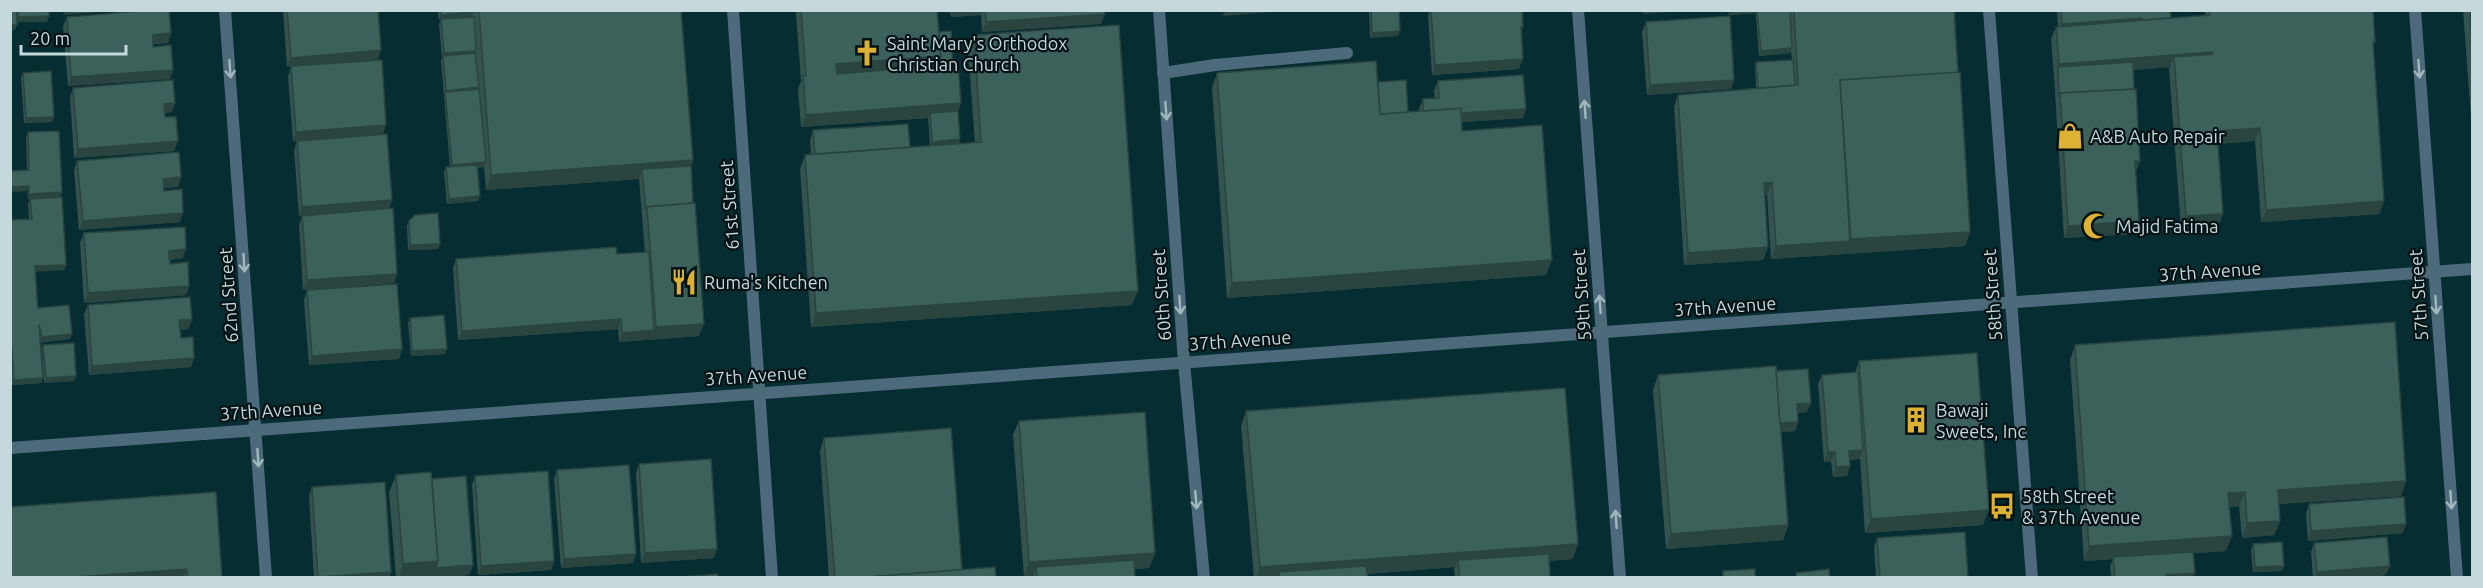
<svg xmlns="http://www.w3.org/2000/svg" width="2483" height="588" font-family="Ubuntu,sans-serif">
  <rect width="100%" height="100%" fill="#062d32"/>
  <g fill="none" stroke-linecap="round" stroke-linejoin="round">
    <polyline stroke="#4d6a7a" stroke-width="12" points="1163,73 1215,65 1347,53"/>
    <g stroke="#4d6a7a" stroke-width="12">
      <polyline points="225,10 266,578"/>
      <polyline points="733,10 772,578"/>
      <polyline points="1159,10 1184,362 1204,578"/>
      <polyline points="1578,10 1620,578"/>
      <polyline points="1989,10 2032,578"/>
      <polyline points="2415,10 2457,578"/>
      <polyline points="10,448 2472,269"/>
    </g>
  </g>
  <g fill="#34534e">
    <polygon points="283,10 378,10 378,60 383,134 392,200 389,209 397,274 394,283 303,290 299,225 302,216 299,216 294,150 297,141 309,140 293,141 288,76 291,67 287,67"/>
    <polygon points="438,10 681,10 693,160 691,166 699,336 619,342 618,329 458,340 453,268 456,259 617,254 645,253 639,179 486,190 484,167 478,168 480,196 478,201 447,204 444,172 446,167 450,167 441,61 442,58 439,24 441,20 439,20"/>
    <polygon points="797,10 937,10 939,32 953,62 953,65 961,103 958,111 960,139 959,144 975,143 968,50 974,35 1132,305 811,327 800,169 805,155 811,154 810,140 813,130 910,147 930,146 928,118 801,127 798,89 801,81 796,14"/>
    <polygon points="950,10 1104,10 1101,24 982,32 981,14 981,15 951,17"/>
    <polygon points="1369,10 1399,10 1398,36 1370,38"/>
    <polygon points="1430,10 1522,10 1523,27 1521,33 1519,69 1432,75 1428,16"/>
    <polygon points="1728,10 1954,10 1970,232 1965,246 1771,259 1767,195 1765,195 1768,247 1763,260 1684,265 1674,107 1678,95 1756,88 1755,67 1756,62 1792,60 1791,51 1790,53 1759,56 1756,16 1756,13 1729,15"/>
    <polygon points="2057,10 2170,10 2171,18 2205,16 2205,10 2373,10 2375,42 2373,46 2380,214 2261,222 2255,141 2218,144 2218,227 2181,229 2169,69 2170,67 2133,70 2140,161 2136,171 2134,234 2064,238 2054,76 2051,39 2056,27 2058,27"/>
    <polygon points="2463,10 2472,10 2472,131"/>
    <polygon points="67,17 171,33 168,43 153,44 153,47 170,79 68,86 63,26"/>
    <polygon points="1646,22 1734,80 1731,89 1647,95 1642,32"/>
    <polygon points="23,73 54,117 52,122 24,123 21,78"/>
    <polygon points="1217,73 1378,82 1408,112 1419,111 1419,109 1423,99 1435,98 1434,91 1438,81 1523,118 1462,122 1462,131 1546,275 1227,298 1212,88"/>
    <polygon points="73,88 172,112 165,113 165,117 178,141 174,151 74,158 70,97"/>
    <polygon points="28,132 62,192 60,197 66,265 64,270 35,271 38,308 70,339 40,342 43,378 41,383 12,385 10,357 10,220 29,219 28,204 30,199 45,198 28,199 26,137"/>
    <polygon points="77,161 181,177 178,187 164,188 164,191 180,222 79,230 74,170"/>
    <polygon points="409,221 440,244 438,249 408,250 407,226"/>
    <polygon points="84,233 183,258 169,260 170,264 189,286 186,295 84,303 80,243"/>
    <polygon points="307,290 402,349 399,359 309,365 304,300"/>
    <polygon points="88,305 192,320 188,329 180,330 181,338 194,358 191,367 89,375 84,314"/>
    <polygon points="410,318 445,354 411,356 408,323"/>
    <polygon points="43,345 74,381 44,383 42,350"/>
    <polygon points="2075,345 2401,496 2279,504 2280,521 2274,535 2242,538 2239,506 2229,507 2226,551 2193,553 2193,578 2111,578 2110,566 2113,559 2084,561 2070,360"/>
    <polygon points="1859,361 1983,525 1865,533 1860,458 1859,459 1850,460 1847,476 1833,477 1831,461 1824,462 1818,384 1822,375 1855,373"/>
    <polygon points="1776,371 1807,412 1797,413 1798,422 1795,431 1781,432 1788,525 1783,540 1666,549 1653,390 1658,375"/>
    <polygon points="1246,411 1573,559 1549,561 1550,578 1455,578 1454,569 1455,567 1367,574 1368,578 1254,578 1241,426"/>
    <polygon points="1019,421 1155,553 1149,568 1135,569 1135,578 1033,578 1033,576 1024,577 1013,435"/>
    <polygon points="824,438 962,570 996,578 829,578 820,451"/>
    <polygon points="639,464 714,558 641,563 636,473"/>
    <polygon points="557,470 633,563 561,568 554,479"/>
    <polygon points="396,475 432,479 473,565 469,575 436,578 396,578 389,492"/>
    <polygon points="475,476 554,561 551,570 478,575 472,485"/>
    <polygon points="312,487 391,572 389,578 314,578 309,496"/>
    <polygon points="2309,504 2403,533 2308,541 2306,514"/>
    <polygon points="10,507 222,578 10,578"/>
    <polygon points="1877,538 1968,578 1876,578 1874,547"/>
    <polygon points="2314,543 2386,575 2358,578 2313,578 2311,552"/>
    <polygon points="2253,544 2282,571 2253,572 2251,550"/>
  </g>
  <g fill="#2a4440">
    <polygon points="65,10 127,10 63,15"/>
    <polygon points="982,10 981,15 951,17 953,12"/>
    <polygon points="1225,10 1292,10 1223,16"/>
    <polygon points="1644,10 1691,10 1643,14"/>
    <polygon points="1730,10 1786,10 1757,11 1756,13 1729,15"/>
    <polygon points="473,12 472,17 439,20 441,15"/>
    <polygon points="1105,14 1101,24 982,32 986,22"/>
    <polygon points="49,16 47,22 17,22 18,17"/>
    <polygon points="2142,18 2138,27 2058,33 2062,24"/>
    <polygon points="10,25 17,25 15,30 10,30"/>
    <polygon points="1400,31 1398,36 1370,38 1372,33"/>
    <polygon points="171,33 168,43 149,44 153,35"/>
    <polygon points="1792,48 1790,53 1759,56 1761,51"/>
    <polygon points="381,50 378,60 287,67 291,58"/>
    <polygon points="476,51 474,56 443,56 442,58 444,53"/>
    <polygon points="2212,52 2208,64 2174,57 2170,67 2058,76 2058,67 2059,64"/>
    <polygon points="941,56 936,68 832,76 836,64"/>
    <polygon points="1523,59 1519,69 1432,75 1435,65"/>
    <polygon points="953,62 951,67 936,68 938,63"/>
    <polygon points="173,70 170,79 68,86 71,77"/>
    <polygon points="1734,80 1731,89 1647,95 1650,85"/>
    <polygon points="479,87 477,92 445,93 446,91"/>
    <polygon points="175,103 172,112 161,113 164,104"/>
    <polygon points="961,103 956,116 930,113 928,118 801,127 806,115"/>
    <polygon points="1526,109 1523,118 1420,125 1424,116"/>
    <polygon points="54,117 52,122 24,123 26,118"/>
    <polygon points="386,125 383,135 293,141 296,132"/>
    <polygon points="2260,128 2255,141 2212,144 2217,131"/>
    <polygon points="960,139 959,145 930,147 932,142"/>
    <polygon points="178,141 174,151 74,158 78,149"/>
    <polygon points="693,160 687,175 642,169 639,179 486,190 491,175"/>
    <polygon points="2135,161 2140,161 2135,173"/>
    <polygon points="486,162 484,167 451,170 452,165"/>
    <polygon points="181,177 178,187 160,188 163,179"/>
    <polygon points="1772,182 1767,195 1759,196 1764,183"/>
    <polygon points="29,186 27,191 10,192 10,187"/>
    <polygon points="62,192 60,197 28,199 29,194"/>
    <polygon points="480,196 478,201 447,204 449,199"/>
    <polygon points="392,200 389,209 299,216 302,207"/>
    <polygon points="2384,201 2380,214 2261,222 2266,210"/>
    <polygon points="183,213 180,222 79,230 83,221"/>
    <polygon points="2223,214 2218,227 2181,229 2186,216"/>
    <polygon points="2139,221 2134,234 2064,238 2068,226"/>
    <polygon points="1970,232 1965,246 1771,259 1776,246 1850,241 1851,239"/>
    <polygon points="440,244 438,249 408,250 410,245"/>
    <polygon points="1768,247 1763,260 1684,265 1688,253"/>
    <polygon points="186,249 183,258 165,260 169,251"/>
    <polygon points="1552,260 1546,275 1227,298 1232,283"/>
    <polygon points="66,265 64,270 33,272 35,266"/>
    <polygon points="397,274 394,283 303,290 307,280"/>
    <polygon points="189,286 186,295 84,303 88,293"/>
    <polygon points="1138,291 1132,305 811,327 816,313"/>
    <polygon points="621,319 618,329 458,340 462,331"/>
    <polygon points="179,320 192,320 188,329 176,330"/>
    <polygon points="704,324 699,336 619,342 622,333 654,330 656,327"/>
    <polygon points="72,334 70,339 40,343 42,337"/>
    <polygon points="402,349 399,359 309,365 312,356"/>
    <polygon points="447,349 445,354 411,356 412,351"/>
    <polygon points="194,358 191,367 89,375 92,366"/>
    <polygon points="76,376 74,381 44,383 46,378"/>
    <polygon points="43,378 41,383 12,385 14,380"/>
    <polygon points="1811,403 1807,412 1793,413 1797,404"/>
    <polygon points="1798,422 1795,431 1774,433 1778,423"/>
    <polygon points="1863,450 1859,459 1846,460 1849,451"/>
    <polygon points="1828,452 1835,452 1831,461 1824,462"/>
    <polygon points="1850,466 1847,476 1833,477 1836,467"/>
    <polygon points="2406,481 2401,496 2272,504 2278,490"/>
    <polygon points="2245,492 2239,506 2223,508 2228,493"/>
    <polygon points="1989,510 1983,525 1865,533 1871,519"/>
    <polygon points="2280,521 2274,535 2242,538 2247,523"/>
    <polygon points="2406,524 2403,533 2308,541 2311,531"/>
    <polygon points="1788,525 1783,540 1666,549 1671,534"/>
    <polygon points="2232,536 2226,551 2114,559 2113,557 2113,559 2084,561 2089,546"/>
    <polygon points="1578,544 1573,559 1459,567 1458,560 1455,567 1312,578 1279,572 1277,578 1256,578 1260,567"/>
    <polygon points="717,549 714,558 641,563 645,553"/>
    <polygon points="1155,553 1149,568 1037,576 1036,567 1033,576 1024,577 1029,562"/>
    <polygon points="636,554 633,563 561,568 564,559"/>
    <polygon points="438,561 432,578 398,578 403,564"/>
    <polygon points="554,561 551,570 478,575 481,566"/>
    <polygon points="473,565 469,575 432,578 436,568"/>
    <polygon points="2284,566 2282,571 2253,572 2255,567"/>
    <polygon points="2390,566 2386,575 2358,578 2315,578 2317,572"/>
    <polygon points="187,569 183,578 61,578"/>
    <polygon points="391,572 389,578 318,578"/>
    <polygon points="2195,573 2193,578 2165,578 2166,575"/>
  </g>
  <g fill="#3c615b" stroke="#2a4440" stroke-width="1.5">
    <rect x="10" y="10" width="7" height="15"/>
    <polygon points="18,10 49,10 49,16 18,17"/>
    <polygon points="154,10 169,10 171,33 153,35 153,47 171,45 173,70 71,77 67,17"/>
    <polygon points="287,10 378,10 381,50 291,58"/>
    <polygon points="440,10 473,10 473,12 441,15"/>
    <polygon points="479,10 681,10 693,160 491,175"/>
    <polygon points="801,10 937,10 941,56 836,64 837,74 958,64 961,103 806,115 803,76 806,76"/>
    <polygon points="953,10 974,10 953,12"/>
    <polygon points="985,10 1104,10 1105,14 986,22"/>
    <polygon points="1371,10 1399,10 1400,31 1372,33"/>
    <polygon points="1431,10 1522,10 1523,27 1521,27 1523,59 1435,65"/>
    <polygon points="1763,10 1790,10 1792,48 1761,51 1757,11"/>
    <polygon points="1794,10 1954,10 1958,73 1840,80 1840,82 1850,241 1776,246 1772,182 1764,183 1768,247 1688,253 1678,95 1798,85"/>
    <polygon points="2061,10 2170,10 2171,18 2142,20 2142,18 2062,24"/>
    <polygon points="2210,10 2373,10 2375,42 2373,42 2384,201 2266,210 2260,128 2217,131 2223,214 2186,216 2174,57 2213,54 2212,52 2059,64 2056,27 2210,15"/>
    <polygon points="2470,10 2472,10 2472,48"/>
    <polygon points="1730,16 1734,80 1650,85 1646,22"/>
    <polygon points="474,17 476,51 444,53 441,19"/>
    <polygon points="1119,25 1138,291 816,313 805,155 981,142 974,35"/>
    <polygon points="951,31 953,62 938,63 941,56 939,32"/>
    <polygon points="475,53 479,87 446,91 443,56"/>
    <polygon points="382,60 386,125 296,132 291,66"/>
    <polygon points="1793,60 1795,85 1758,88 1756,62"/>
    <polygon points="1376,61 1380,114 1461,108 1462,131 1542,125 1552,260 1232,283 1217,73"/>
    <polygon points="2133,62 2134,89 2060,93 2059,97 2058,67"/>
    <polygon points="51,71 54,117 26,118 23,73"/>
    <polygon points="1960,72 1970,232 1851,239 1840,80"/>
    <polygon points="1523,75 1526,109 1461,113 1461,108 1423,111 1423,99 1439,98 1438,81"/>
    <polygon points="173,80 175,103 164,104 165,117 176,117 178,141 78,149 73,88"/>
    <polygon points="1406,80 1408,112 1380,114 1378,82"/>
    <polygon points="479,89 486,162 452,165 445,92"/>
    <polygon points="2136,89 2140,161 2135,161 2139,221 2068,226 2060,93"/>
    <polygon points="958,111 960,139 932,142 930,113"/>
    <polygon points="908,124 910,147 815,154 813,130"/>
    <polygon points="59,131 62,192 29,194 29,186 10,187 10,171 29,170 28,132"/>
    <polygon points="387,134 392,200 302,207 297,141"/>
    <polygon points="179,152 181,177 163,179 164,191 182,189 183,213 83,221 77,161"/>
    <polygon points="477,165 480,196 449,199 446,167"/>
    <polygon points="691,166 693,203 647,207 646,210 642,169"/>
    <polygon points="62,197 66,265 35,266 37,298 38,308 69,305 72,334 42,337 39,325 43,378 14,380 10,325 10,220 32,219 30,199"/>
    <polygon points="695,203 704,324 656,327 647,207"/>
    <polygon points="393,208 397,274 307,280 302,216"/>
    <polygon points="438,213 440,244 410,245 409,221 415,215"/>
    <polygon points="185,227 186,249 169,251 169,257 170,264 188,262 189,286 88,293 84,233"/>
    <polygon points="616,247 617,254 649,252 654,330 622,333 621,319 462,331 456,259"/>
    <polygon points="397,284 402,349 312,356 307,290"/>
    <polygon points="190,297 192,320 179,320 181,338 193,337 194,358 92,366 88,305"/>
    <polygon points="444,315 447,349 412,351 410,318"/>
    <polygon points="2395,322 2406,481 2278,490 2280,521 2247,523 2245,492 2228,493 2232,536 2089,546 2075,345"/>
    <polygon points="74,343 76,376 46,378 43,345"/>
    <polygon points="1977,353 1989,510 1871,519 1859,361"/>
    <polygon points="1776,366 1788,525 1671,534 1658,375"/>
    <polygon points="1808,369 1811,403 1797,404 1798,422 1780,423 1776,371"/>
    <polygon points="1858,372 1863,450 1849,451 1850,466 1836,467 1835,452 1828,452 1822,375"/>
    <polygon points="1565,388 1578,544 1260,567 1246,411"/>
    <polygon points="1145,412 1155,553 1029,562 1019,421"/>
    <polygon points="951,428 962,570 856,578 835,578 824,438"/>
    <polygon points="711,459 717,549 645,553 639,464"/>
    <polygon points="629,465 636,554 564,559 557,470"/>
    <polygon points="548,471 554,561 481,566 475,476"/>
    <polygon points="431,472 438,561 403,564 396,475"/>
    <polygon points="466,476 473,565 436,568 438,561 432,479"/>
    <polygon points="385,482 391,572 318,577 312,487"/>
    <polygon points="216,492 222,578 187,578 187,569 61,578 10,578 10,507"/>
    <polygon points="2404,497 2406,524 2311,531 2309,504"/>
    <polygon points="1965,532 1968,578 1880,578 1877,538"/>
    <polygon points="2387,537 2390,566 2317,572 2314,543"/>
    <polygon points="2282,542 2284,566 2255,567 2253,544"/>
    <polygon points="2193,552 2195,573 2166,575 2166,578 2115,578 2113,557"/>
    <polygon points="1549,554 1550,578 1460,578 1458,560"/>
    <polygon points="1134,560 1135,578 1037,578 1036,567"/>
    <polygon points="1366,566 1368,578 1279,578 1279,572"/>
    <polygon points="995,567 996,578 856,578"/>
    <polygon points="1755,569 1755,578 1723,578 1723,571"/>
    <polygon points="1829,569 1830,578 1797,578 1796,573"/>
    <polygon points="718,574 718,578 682,578 682,577"/>
  </g>
  <defs><path id="oneway-shaft" d="M-6 0H5M1.5-3L5.5 0L1.5 3" fill="none" stroke-width="1.6" stroke-linecap="round" stroke-linejoin="round" transform="scale(1.5)"/></defs>
  <g stroke="#a1b8bf">
    <use href="#oneway-shaft" transform="translate(230 69) rotate(86)"/>
    <use href="#oneway-shaft" transform="translate(2419 69) rotate(86)"/>
    <use href="#oneway-shaft" transform="translate(1585 109) rotate(-94)"/>
    <use href="#oneway-shaft" transform="translate(1166 111) rotate(86)"/>
    <use href="#oneway-shaft" transform="translate(244 263) rotate(86)"/>
    <use href="#oneway-shaft" transform="translate(1600 304) rotate(-94)"/>
    <use href="#oneway-shaft" transform="translate(1180 305) rotate(86)"/>
    <use href="#oneway-shaft" transform="translate(2436 305) rotate(86)"/>
    <use href="#oneway-shaft" transform="translate(258 458) rotate(86)"/>
    <use href="#oneway-shaft" transform="translate(1196 500) rotate(85)"/>
    <use href="#oneway-shaft" transform="translate(2451 500) rotate(86)"/>
    <use href="#oneway-shaft" transform="translate(1616 519) rotate(-94)"/>
  </g>
  <defs>
    <g id="church-bare" transform="scale(2.07)"><path d="M-1.2-6h2.4v3.5h3.3v2.4h-3.3V6h-2.4V-.1h-3.3v-2.4h3.3Z" fill="#ddb133" stroke="#051315" stroke-width="2.5" paint-order="stroke"/></g>
    <g id="shop-bare" transform="scale(2.07)"><path d="M-5-2.5h2.3a2.7 3.5 0 0 1 5.4 0H5L5.5 6h-11ZM-1.5-2.5h3a1.5 2.3 0 0 0-3 0Z" fill="#ddb133" stroke="#051315" stroke-width="2.5" paint-order="stroke"/></g>
    <g id="mosque-bare" transform="scale(2.07)"><path d="M3.5-4.9A6 6 0 1 0 3.5 4.9A5 5 0 1 1 3.5-4.9Z" fill="#ddb133" stroke="#051315" stroke-width="2.5" paint-order="stroke"/></g>
    <g id="restaurant-bare" transform="scale(2.07)"><path d="M-5-6h1v4h1v-4h1v4h1v-4h1v5L-1.5 .5V6h-2V.5L-5-1ZM5-6V6H3V1.5H1.5Q1.5-4 5-6Z" fill="#ddb133" stroke="#051315" stroke-width="2.5" paint-order="stroke"/></g>
    <g id="building-bare" transform="scale(2.07)"><path d="M-4-6H4V6H1V3H-1V6H-4ZM-2.5-4.3h1.7v1.8h-1.7ZM.8-4.3h1.7v1.8H.8ZM-2.5-1h1.7V.8h-1.7ZM.8-1h1.7V.8H.8Z" fill="#ddb133" stroke="#051315" stroke-width="2.5" paint-order="stroke"/></g>
    <g id="bus-bare" transform="scale(2.07)"><path d="M-5-6H5V4H4V6H2V4H-2V6H-4V4H-5ZM-3.5-4V0h7V-4ZM-3.5 1.2v1.5H-2V1.2ZM2 1.2v1.5H3.5V1.2Z" fill="#ddb133" stroke="#051315" stroke-width="2.5" paint-order="stroke"/></g>
  </defs>
  <g fill-rule="evenodd">
    <use href="#church-bare" x="867" y="53"/>
    <use href="#shop-bare" x="2070" y="136"/>
    <use href="#mosque-bare" x="2096" y="226"/>
    <use href="#restaurant-bare" x="684" y="282"/>
    <use href="#building-bare" x="1916" y="420"/>
    <use href="#bus-bare" x="2002" y="506"/>
  </g>
  <g text-anchor="middle" dominant-baseline="central" stroke-width="4.5" stroke-linejoin="round" paint-order="stroke">
    <g font-size="18" fill="#c5d9dc" stroke="#051315" text-anchor="start">
      <text x="887" y="43">Saint Mary's Orthodox<tspan x="887" dy="21">Christian Church</tspan></text>
      <text x="2090" y="136">A&amp;B Auto Repair</text>
      <text x="2116" y="226">Majid Fatima</text>
      <text x="704" y="282">Ruma's Kitchen</text>
      <text x="1936" y="410">Bawaji<tspan x="1936" dy="21">Sweets, Inc</tspan></text>
      <text x="2022" y="496">58th Street<tspan x="2022" dy="21">&amp; 37th Avenue</tspan></text>
    </g>
    <g font-size="18" fill="#c5d9dc" stroke="#051315">
      <text transform="translate(729 205) rotate(-94)">61st Street</text>
      <text transform="translate(2210 271) rotate(-4)">37th Avenue</text>
      <text transform="translate(228 295) rotate(-94)">62nd Street</text>
      <text transform="translate(1161 295) rotate(-94)">60th Street</text>
      <text transform="translate(1581 295) rotate(-94)">59th Street</text>
      <text transform="translate(1992 295) rotate(-94)">58th Street</text>
      <text transform="translate(2418 295) rotate(-94)">57th Street</text>
      <text transform="translate(1725 306) rotate(-4)">37th Avenue</text>
      <text transform="translate(1240 340) rotate(-4)">37th Avenue</text>
      <text transform="translate(756 375) rotate(-4)">37th Avenue</text>
      <text transform="translate(271 410) rotate(-4)">37th Avenue</text>
    </g>
  </g>
  <rect width="2483" height="588" fill="none" stroke="#c5d9dc" stroke-width="24"/>
  <path d="M21 45v9h105v-9" fill="none" stroke="#c5d9dc" stroke-width="3"/>
  <text x="30" y="45" font-size="18" fill="#c5d9dc" stroke="#051315" stroke-width="4.5" paint-order="stroke">20 m</text>
</svg>
